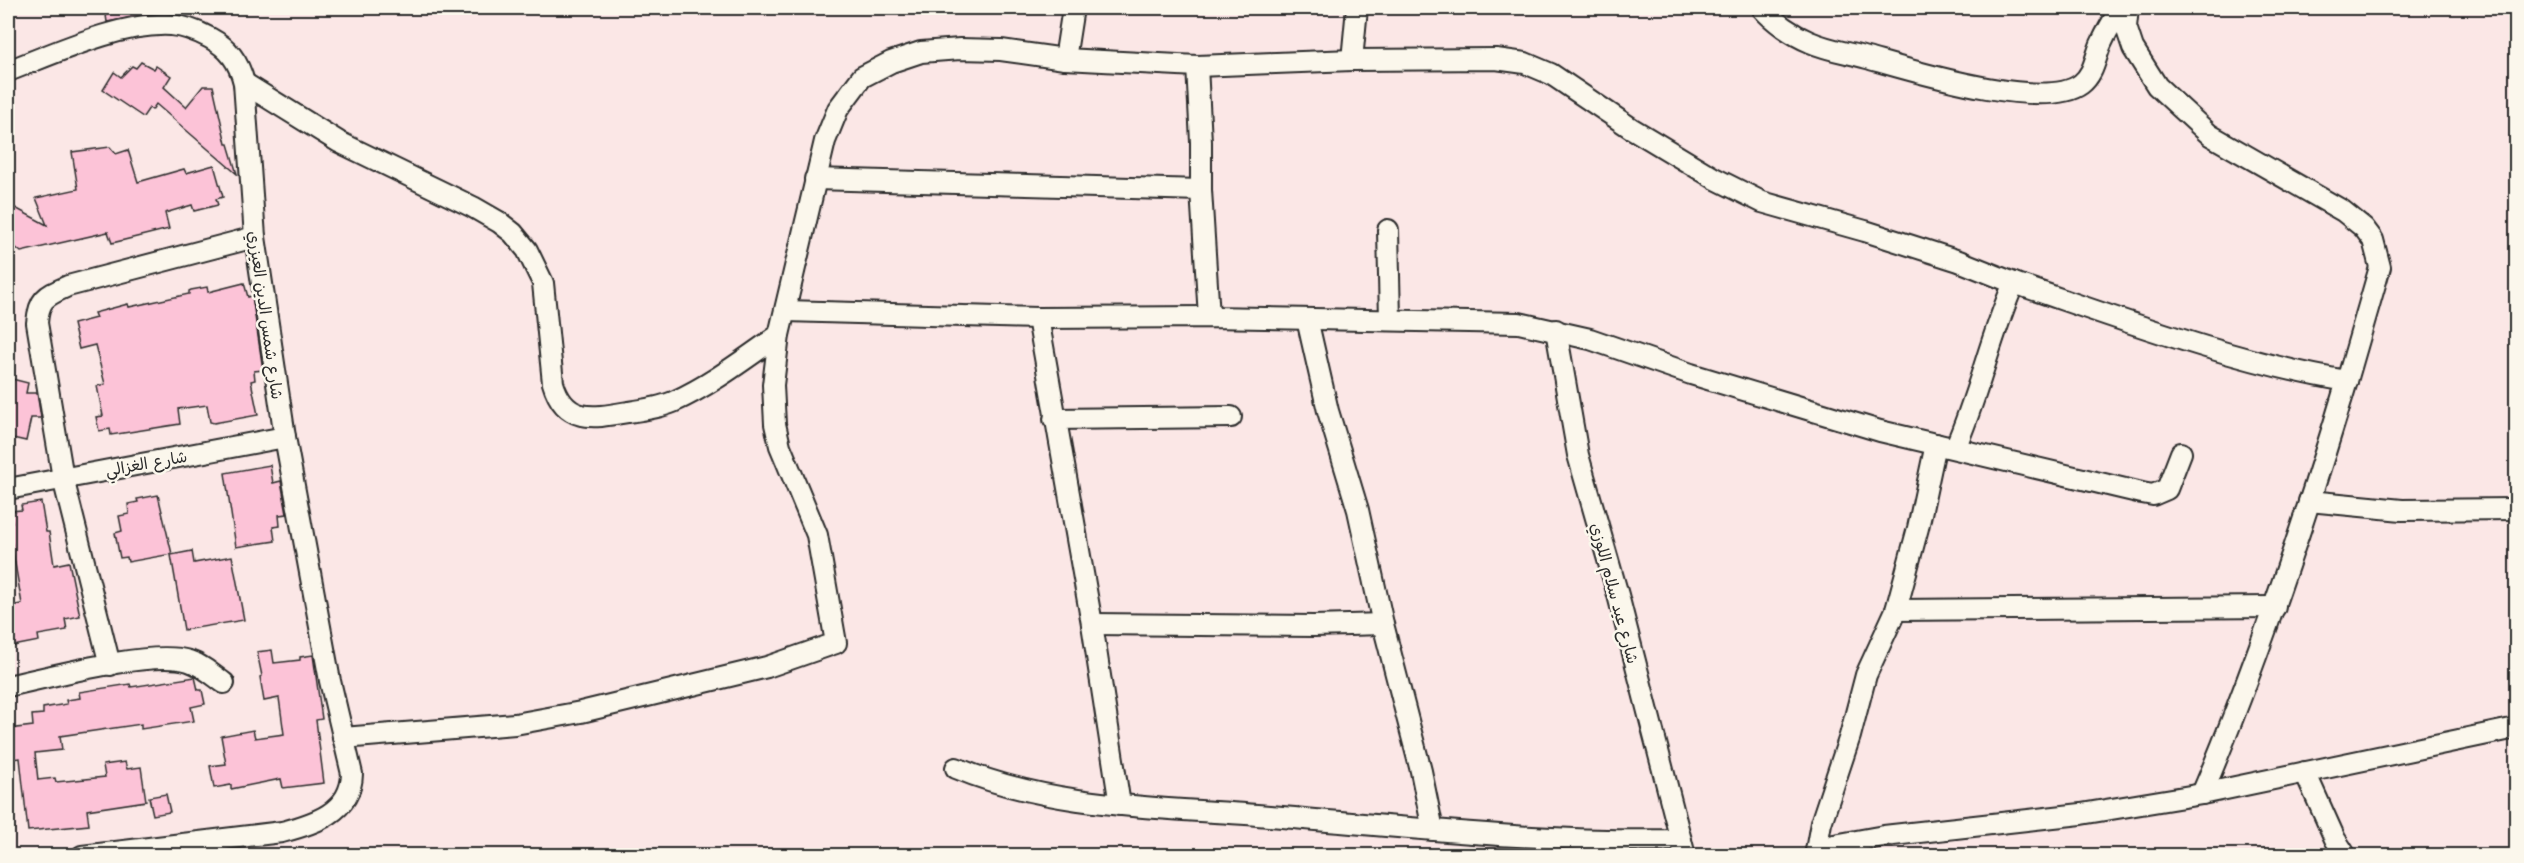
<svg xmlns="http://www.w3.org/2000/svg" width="2524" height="863" font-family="'Playpen Sans','Playpen Sans Arabic',sans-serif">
  <rect width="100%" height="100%" fill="#fbe7e6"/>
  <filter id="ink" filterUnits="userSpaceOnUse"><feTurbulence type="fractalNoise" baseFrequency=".0167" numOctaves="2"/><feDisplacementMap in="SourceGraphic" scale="12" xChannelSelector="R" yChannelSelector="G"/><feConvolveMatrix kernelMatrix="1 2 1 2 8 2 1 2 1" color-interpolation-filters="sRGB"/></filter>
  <g filter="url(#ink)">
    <g fill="#fcc3d7" stroke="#2b2b2b" stroke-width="1.5">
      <polygon points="105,8 173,8 173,13 150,14 107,22"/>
      <polygon points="141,62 154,69 156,66 171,76 164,87 186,107 203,86 213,86 226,144 228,144 237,174 156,104 152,110 149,108 143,117 103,90 114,72 121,77 132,66 136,68"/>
      <polygon points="110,147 116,154 128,150 138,182 184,169 186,173 214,165 223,197 216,199 218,205 194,211 192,205 165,213 169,229 112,243 108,232 21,252 8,241 8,204 47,225 36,198 78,189 72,152"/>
      <polygon points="244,283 248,297 252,296 263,370 254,371 255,380 251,381 258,415 214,423 210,422 207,405 178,409 180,424 111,435 110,429 99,431 96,417 103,416 97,386 105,384 95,345 79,349 73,324 96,318 94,313 128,304 129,307 189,294 189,291 191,290 207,287 208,292"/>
      <polygon points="8,378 28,383 26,393 37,393 41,418 31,418 26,441 8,437"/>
      <polygon points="270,465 273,483 281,481 287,514 279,515 280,526 273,527 275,541 236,547 225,473"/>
      <polygon points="158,495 172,554 128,562 127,557 120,558 115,533 122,531 119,516 129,514 128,504 138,502 137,499"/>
      <polygon points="41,502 46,532 49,532 54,565 69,562 80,616 65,619 67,630 38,635 39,641 8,647 8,606 22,604 8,523 12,523 10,511 22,510 21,505"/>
      <polygon points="192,551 194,563 232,556 244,620 184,630 171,555"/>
      <polygon points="272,650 274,663 300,660 300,657 313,655 322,719 316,720 324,783 283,788 281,779 231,789 231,785 214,788 210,766 226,764 221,736 253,730 255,738 284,734 279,698 264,701 260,677 262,676 257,652"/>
      <polygon points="195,677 198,690 202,690 205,704 191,707 194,721 141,729 141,724 60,736 62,750 35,753 38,780 55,778 56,782 105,777 103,765 125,762 127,769 141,767 146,801 87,810 89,825 28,831 20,758 11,759 8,729 33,726 32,715 43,714 43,708 67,704 66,700 80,698 79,692 130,684 131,687"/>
      <polygon points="166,794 170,812 153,815 149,797"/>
    </g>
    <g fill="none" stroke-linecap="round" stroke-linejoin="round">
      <g stroke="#2b2b2b" stroke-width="24">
        <g id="street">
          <path d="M1762,8C1774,22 1793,35 1810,42C1828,50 1849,53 1867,58C1910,70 2044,112 2081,84C2094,74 2095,58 2101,44C2107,31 2114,19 2121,8"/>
          <polyline points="2128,8 2126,27 2133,48 2157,86 2210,135 2343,211 2364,228 2373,240 2380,267 2347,381"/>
          <polyline points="1065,59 1073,8"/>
          <polyline points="1352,60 1357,8"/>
          <polyline points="1197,66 1201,142 1201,190 1209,317"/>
          <path d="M8,71C55,53 121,22 171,25C185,26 197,31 210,38C229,48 239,62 244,83L255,237L285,437L330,681L352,774C351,813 313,824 282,832L82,856"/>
          <path d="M244,83L339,142L473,207L499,222L513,233L527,250L543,283L553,383C565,424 593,418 628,412C643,410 659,408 673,402C711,385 746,358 779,335"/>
          <polyline points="815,179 1201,190"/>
          <polyline points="1388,230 1390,320"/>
          <polyline points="786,311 1038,318 1209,317 1519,323 1590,339 1691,374 1880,431 2142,493 2153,495 2167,489 2181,453"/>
          <polyline points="1038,318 1092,624 1120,805"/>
          <polyline points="1307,319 1328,411 1358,510 1383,624 1421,771 1433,830"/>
          <polyline points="1556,330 1578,455 1618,595 1685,856"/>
          <polyline points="1054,419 1231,417"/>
          <path d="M1955,448C1979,394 1990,337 2014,283C2120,319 2237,363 2347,381C2305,521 2259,659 2202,794"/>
          <polyline points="8,489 285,437"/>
          <polyline points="2309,501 2402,510 2516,509"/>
          <polyline points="1896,610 2275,607"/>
          <polyline points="1092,624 1314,626 1383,624"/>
          <path d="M110,665L63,478L37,323C39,298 46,296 68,286L255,237"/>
          <path d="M8,686C49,677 152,649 189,661C202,665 213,675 224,683"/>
          <polyline points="343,738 515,724 581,712 767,667 836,643 817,535 780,446 775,424 773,385 779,335 825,141 838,109 862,77 891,62 921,52 960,49 1001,50 1065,59 1197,66 1352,60 1496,59 1525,63 1551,74 1631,128 1714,178 1762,202 1865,231 1959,261 2014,283"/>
          <path d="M956,768C1054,809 1165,807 1269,816C1406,827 1543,843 1681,840"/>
          <polyline points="2305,772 2335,839 2346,856"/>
          <polyline points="1815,856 1821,823 1850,736 1866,675 1896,610 1918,528 1936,444"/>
          <polyline points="1818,856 1834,845 1884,836 2081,814 2202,794 2516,728"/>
        </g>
      </g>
      <use href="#street" stroke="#fbf7ec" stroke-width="20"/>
    </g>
  </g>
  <g text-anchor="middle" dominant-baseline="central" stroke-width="5" stroke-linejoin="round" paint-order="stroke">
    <g font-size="16" fill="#2b2b2b" stroke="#fbf7ec">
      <text transform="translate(267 315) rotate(82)">شارع شمس الدين العيزري</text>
      <text transform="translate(146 462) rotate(-10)">شارع الغزالي</text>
      <text transform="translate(1616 593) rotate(75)">شارع عيد سلام اللوزي</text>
    </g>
  </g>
  <rect width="2524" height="863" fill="none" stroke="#fbf7ec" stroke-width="30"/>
  <rect x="15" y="15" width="2494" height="833" fill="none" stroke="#2b2b2b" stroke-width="2" filter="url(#ink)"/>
</svg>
